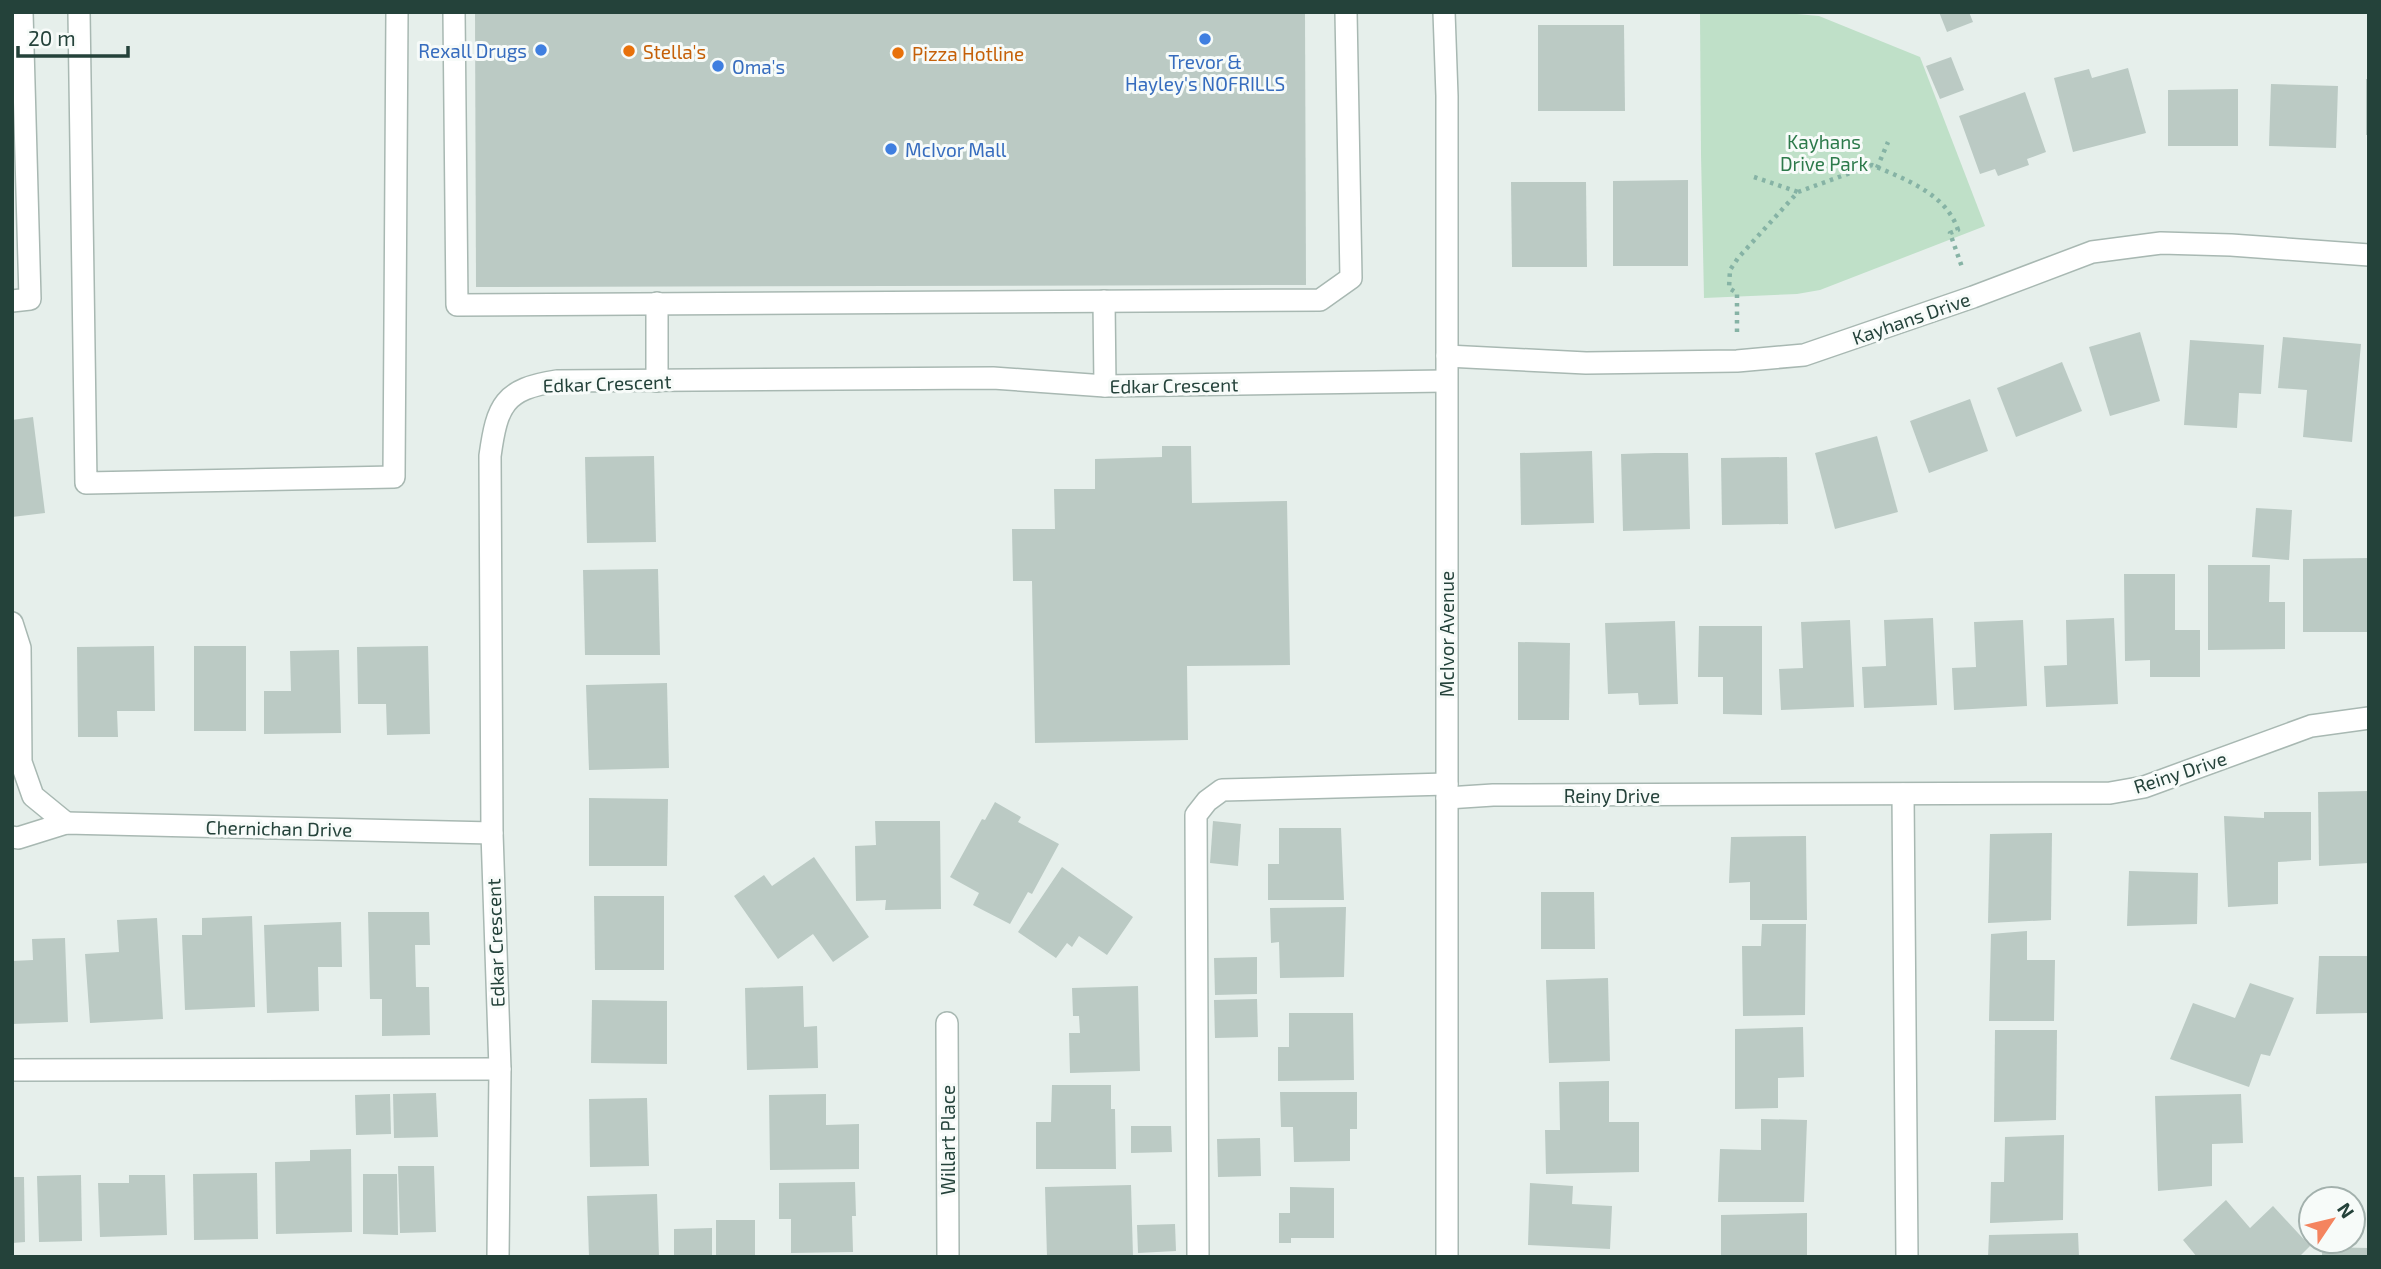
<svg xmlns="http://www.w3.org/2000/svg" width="2381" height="1269" font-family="'Exo 2',sans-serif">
  <rect width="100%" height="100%" fill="#e6efeb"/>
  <polygon fill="#bfe0c8" points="1700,12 1774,12 1819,16 1920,57 1985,226 1820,290 1797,294 1704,298 1701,154"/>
  <g fill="#bbcac4">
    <polygon points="475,12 1305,12 1306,285 476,287"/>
    <polygon points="1939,12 1969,12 1973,22 1947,32"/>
    <polygon points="1538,25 1624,25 1625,111 1538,111"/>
    <polygon points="1951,57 1964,90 1940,99 1926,66"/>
    <polygon points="2128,68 2146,133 2073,152 2054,78 2089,69 2092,78"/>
    <rect x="2366" y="79" width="3" height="56"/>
    <polygon points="2271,84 2338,86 2336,148 2269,146"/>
    <polygon points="2238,89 2238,146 2168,146 2168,90"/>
    <polygon points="2025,92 2046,152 2027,159 2029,165 1998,176 1995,169 1980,174 1959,116"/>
    <polygon points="1688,180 1688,266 1613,266 1613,181"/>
    <polygon points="1511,182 1586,182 1587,267 1512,267"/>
    <polygon points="2140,332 2160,401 2110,416 2089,347"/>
    <polygon points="2283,337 2361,344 2352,442 2303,437 2307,390 2278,388"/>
    <polygon points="2190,340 2264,345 2261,394 2239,393 2237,428 2184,425"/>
    <polygon points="2062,362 2082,411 2016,437 1997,388"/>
    <polygon points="1970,399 1988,451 1929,473 1910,421"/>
    <polygon points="33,417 45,513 12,517 12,420"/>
    <polygon points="1877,436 1898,512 1835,529 1815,453"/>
    <polygon points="1162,446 1191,446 1192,503 1287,501 1290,665 1187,666 1188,740 1035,743 1032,581 1013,581 1012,529 1055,529 1054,489 1095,489 1095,459 1162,457"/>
    <polygon points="1592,451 1594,523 1521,525 1520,453"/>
    <polygon points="1655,453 1688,453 1690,529 1623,531 1621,454"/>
    <polygon points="654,456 656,542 587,543 585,457"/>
    <polygon points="1787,457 1788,524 1722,525 1721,458"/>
    <polygon points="2256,508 2292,510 2289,560 2252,557"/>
    <polygon points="2369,558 2369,632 2303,632 2303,559"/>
    <polygon points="2208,565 2270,565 2269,602 2285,602 2285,649 2208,650"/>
    <polygon points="658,569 660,655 585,655 583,570"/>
    <polygon points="2124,574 2175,574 2175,630 2200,630 2200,677 2150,677 2150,660 2125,661"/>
    <polygon points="1933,618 1937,705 1864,708 1862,667 1886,666 1884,620"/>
    <polygon points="2114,618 2118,704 2046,707 2044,666 2067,665 2066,620"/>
    <polygon points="1850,620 1854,707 1781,710 1779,669 1803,668 1801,622"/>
    <polygon points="2023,620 2027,706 1954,710 1952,668 1976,667 1974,622"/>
    <polygon points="1675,621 1678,704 1639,705 1638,693 1608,694 1605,623"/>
    <polygon points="1699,626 1762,626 1762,715 1723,714 1723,677 1698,677"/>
    <polygon points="1518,642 1570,643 1569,720 1518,720"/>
    <polygon points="154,646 155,711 117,711 118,737 78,737 77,647"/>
    <rect x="194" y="646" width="52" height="85"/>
    <polygon points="428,646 430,734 387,735 386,704 358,704 357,647"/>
    <polygon points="339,650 341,733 264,734 264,691 291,691 290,651"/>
    <polygon points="667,683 669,768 589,770 586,685"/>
    <polygon points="2369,791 2369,863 2319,866 2318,792"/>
    <polygon points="589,798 668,799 667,866 589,866"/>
    <polygon points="995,802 1021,817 1018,822 1059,844 1032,894 1028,892 1010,924 973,905 979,893 950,877 982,819 985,820"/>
    <polygon points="2264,812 2311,812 2311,860 2278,862 2278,904 2228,907 2224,816 2264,818"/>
    <polygon points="875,821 940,821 941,909 885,910 886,900 856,901 855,846 876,845"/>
    <polygon points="1213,821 1241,824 1238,866 1210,863"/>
    <polygon points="1279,828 1341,828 1344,900 1268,900 1268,864 1279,864"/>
    <polygon points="2052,833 2051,920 1988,923 1990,834"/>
    <polygon points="1806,836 1807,920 1750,920 1750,882 1729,883 1731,837"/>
    <polygon points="814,857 869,937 833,962 813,934 778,959 734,896 764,875 772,886"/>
    <polygon points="1062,867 1133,917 1107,955 1079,936 1072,947 1067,943 1056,958 1018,932"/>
    <polygon points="2129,871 2198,873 2197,924 2127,926"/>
    <polygon points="1541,892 1594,892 1595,949 1541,949"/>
    <polygon points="594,896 664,896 664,970 595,970"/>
    <polygon points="1346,907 1344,977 1280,978 1279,942 1271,943 1270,908"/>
    <polygon points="368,912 429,912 430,945 415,945 416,987 429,987 430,1035 382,1036 382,999 370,999"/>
    <polygon points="252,916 255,1007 185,1010 182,935 202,935 202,918"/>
    <polygon points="157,918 163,1019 90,1023 85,954 119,952 117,920"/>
    <polygon points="341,922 342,967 318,967 319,1011 267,1013 264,925"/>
    <polygon points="1762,924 1806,924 1805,1015 1743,1016 1742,946 1761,946"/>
    <polygon points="2027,931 2027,960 2055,960 2054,1021 1989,1021 1991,934"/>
    <polygon points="65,938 68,1022 12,1024 12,961 33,960 32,939"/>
    <polygon points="2319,956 2369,956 2369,1013 2316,1014"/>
    <polygon points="1257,957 1257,994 1215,995 1214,958"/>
    <polygon points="1608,978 1610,1061 1549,1063 1546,980"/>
    <polygon points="2250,983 2294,998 2270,1056 2261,1054 2249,1087 2170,1059 2193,1003 2235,1018"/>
    <polygon points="803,986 804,1027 817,1026 818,1068 747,1070 745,988"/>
    <polygon points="1138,986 1140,1071 1070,1073 1069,1033 1080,1033 1079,1016 1073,1016 1072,988"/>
    <polygon points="1257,999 1258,1037 1215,1038 1214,1000"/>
    <polygon points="592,1000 667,1001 667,1064 591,1063"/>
    <polygon points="1289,1013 1353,1013 1354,1080 1278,1081 1278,1047 1289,1047"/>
    <polygon points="1803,1027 1804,1077 1778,1078 1778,1108 1735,1109 1735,1029"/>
    <polygon points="1995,1030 2057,1030 2056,1120 1994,1122"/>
    <polygon points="1609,1081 1609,1122 1639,1122 1639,1172 1546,1174 1545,1130 1560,1130 1559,1082"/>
    <polygon points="1052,1085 1111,1085 1111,1109 1115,1109 1116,1169 1036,1169 1036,1122 1051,1122"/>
    <polygon points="1280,1092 1357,1092 1357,1129 1350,1129 1350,1161 1294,1162 1293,1127 1281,1127"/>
    <polygon points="436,1093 438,1137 394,1138 393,1094"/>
    <polygon points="390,1094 391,1134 356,1135 355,1095"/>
    <polygon points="826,1094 826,1125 859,1124 859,1169 770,1170 769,1095"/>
    <polygon points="2241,1094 2243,1143 2212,1144 2212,1186 2158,1191 2155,1096"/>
    <polygon points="647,1098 649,1166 590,1167 589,1099"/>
    <polygon points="1761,1119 1807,1120 1804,1202 1718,1202 1720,1149 1761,1150"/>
    <polygon points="1131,1126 1171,1126 1172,1152 1131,1153"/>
    <polygon points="2064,1135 2063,1220 1990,1223 1991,1182 2004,1182 2005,1137"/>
    <polygon points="1260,1138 1261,1176 1218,1177 1217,1139"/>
    <polygon points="351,1149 352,1232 276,1234 275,1162 310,1161 310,1150"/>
    <polygon points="398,1166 434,1166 436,1232 400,1233"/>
    <polygon points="257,1173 258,1239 194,1240 193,1174"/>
    <polygon points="363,1174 397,1174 398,1235 363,1234"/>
    <polygon points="81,1175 82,1241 39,1242 37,1176"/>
    <polygon points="129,1175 165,1175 167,1235 100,1237 98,1183 129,1183"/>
    <polygon points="12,1177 24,1177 25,1242 12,1243"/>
    <polygon points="855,1182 856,1216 852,1216 853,1252 791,1253 791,1219 779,1219 779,1183"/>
    <polygon points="1530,1183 1573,1186 1572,1204 1612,1206 1610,1249 1528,1245"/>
    <polygon points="1131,1185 1133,1257 1047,1257 1045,1187"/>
    <polygon points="1290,1187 1334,1188 1334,1238 1291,1238 1291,1243 1279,1243 1279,1213 1290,1213"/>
    <polygon points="657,1194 659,1257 589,1257 587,1196"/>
    <polygon points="2226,1200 2250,1228 2273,1206 2310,1246 2299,1257 2197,1257 2183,1240"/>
    <polygon points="1807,1213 1807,1257 1721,1257 1721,1215"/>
    <rect x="716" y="1220" width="39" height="37"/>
    <polygon points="1175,1224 1176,1251 1138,1253 1137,1225"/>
    <polygon points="712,1228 712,1257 674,1257 674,1229"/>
    <polygon points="2078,1233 2079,1257 1988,1257 1989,1235"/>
    <polygon points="2322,1247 2369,1248 2369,1257 2322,1257"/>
  </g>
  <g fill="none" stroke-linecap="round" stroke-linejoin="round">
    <g stroke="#a8b8b2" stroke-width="24">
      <g id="minor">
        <polyline points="79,12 86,483 394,477 397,12"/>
        <polyline points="454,12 457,305 1320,300 1351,278 1346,12"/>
        <polyline points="1444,12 1447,96 1447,1257"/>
        <polyline points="12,301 30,299 22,12"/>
        <polyline points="1104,301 1105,386"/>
        <polyline points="1447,356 1586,363 1737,361 1804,355 1973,297 2092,252 2161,243 2231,245 2369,255"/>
        <polyline points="657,381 657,303"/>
        <polyline points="12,623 20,648 21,762 33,796 66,823"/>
        <polyline points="1903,794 1907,1257"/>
        <polyline points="1447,798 1493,795 2110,793 2144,787 2311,726 2369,718"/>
        <polyline points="12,837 18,838 66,823 492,833"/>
        <polyline points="947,1023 948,1257"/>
        <polyline points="12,1070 500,1069"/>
        <path d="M498,1257L500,1069L492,833L490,456C497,405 504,389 557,381L993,378L1105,386L1446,381"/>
        <polyline points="1198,1257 1196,815 1207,801 1222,790 1447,784"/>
      </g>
    </g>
    <g stroke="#86b3a5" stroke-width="4.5" stroke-dasharray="3.5 5" stroke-linecap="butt">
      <polyline points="1877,168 1888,142"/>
      <polyline points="1754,177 1798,192"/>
      <path d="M1737,332V293L1729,288L1730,270L1738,258L1798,192L1872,165C1904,179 1946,193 1958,230L1950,233L1963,270"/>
    </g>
    <use href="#minor" stroke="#fff" stroke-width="21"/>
  </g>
  <g fill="#3f7fe0" stroke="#f7fbf9" stroke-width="2.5">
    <circle cx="1205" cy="39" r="7"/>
    <circle cx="541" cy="50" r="7"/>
    <circle cx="718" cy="66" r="7"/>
    <circle cx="891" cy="149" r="7"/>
  </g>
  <g fill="#e8710a" stroke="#f7fbf9" stroke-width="2.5">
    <circle cx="629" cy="51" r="7"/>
    <circle cx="898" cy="53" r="7"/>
  </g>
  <g text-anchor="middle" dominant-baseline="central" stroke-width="6" stroke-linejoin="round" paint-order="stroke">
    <g font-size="19" fill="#366cbe" stroke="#f7fbf9" text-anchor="start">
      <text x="527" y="50" text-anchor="end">Rexall Drugs</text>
      <text x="1205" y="61" text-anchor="middle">Trevor &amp;<tspan x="1205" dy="22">Hayley's NOFRILLS</tspan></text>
      <text x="732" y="66">Oma's</text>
      <text x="905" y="149">McIvor Mall</text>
    </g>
    <g font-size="19" fill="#c56008" stroke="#f7fbf9" text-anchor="start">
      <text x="643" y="51">Stella's</text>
      <text x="912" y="53">Pizza Hotline</text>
    </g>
    <g font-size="19" fill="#2d7a4b" stroke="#f7fbf9">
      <text x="1824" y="141">Kayhans<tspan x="1824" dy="22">Drive Park</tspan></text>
    </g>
    <g font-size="19" fill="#24423a" stroke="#f7fbf9">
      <text transform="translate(1911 318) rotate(-19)">Kayhans Drive</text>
      <text transform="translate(607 383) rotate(-2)">Edkar Crescent</text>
      <text transform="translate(1174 385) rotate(-1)">Edkar Crescent</text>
      <text transform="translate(1446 634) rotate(-90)">McIvor Avenue</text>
      <text transform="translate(2180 772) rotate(-18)">Reiny Drive</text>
      <text x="1612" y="795">Reiny Drive</text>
      <text transform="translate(279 828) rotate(1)">Chernichan Drive</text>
      <text transform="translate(495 943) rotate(-92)">Edkar Crescent</text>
      <text transform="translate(947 1140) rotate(-90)">Willart Place</text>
    </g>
  </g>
  <rect width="2381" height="1269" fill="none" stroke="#24423a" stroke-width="28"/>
  <g transform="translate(2332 1220) rotate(55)"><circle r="33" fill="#f7fbf9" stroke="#a3b1ad" stroke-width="2"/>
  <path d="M0-5L12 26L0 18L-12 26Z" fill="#f4845f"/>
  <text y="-10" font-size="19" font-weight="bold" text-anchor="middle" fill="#24423a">N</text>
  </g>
  <path d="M18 46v10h110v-10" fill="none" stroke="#24423a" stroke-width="3.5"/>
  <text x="28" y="46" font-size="21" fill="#24423a" stroke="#f7fbf9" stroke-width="5" paint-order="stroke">20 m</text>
</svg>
